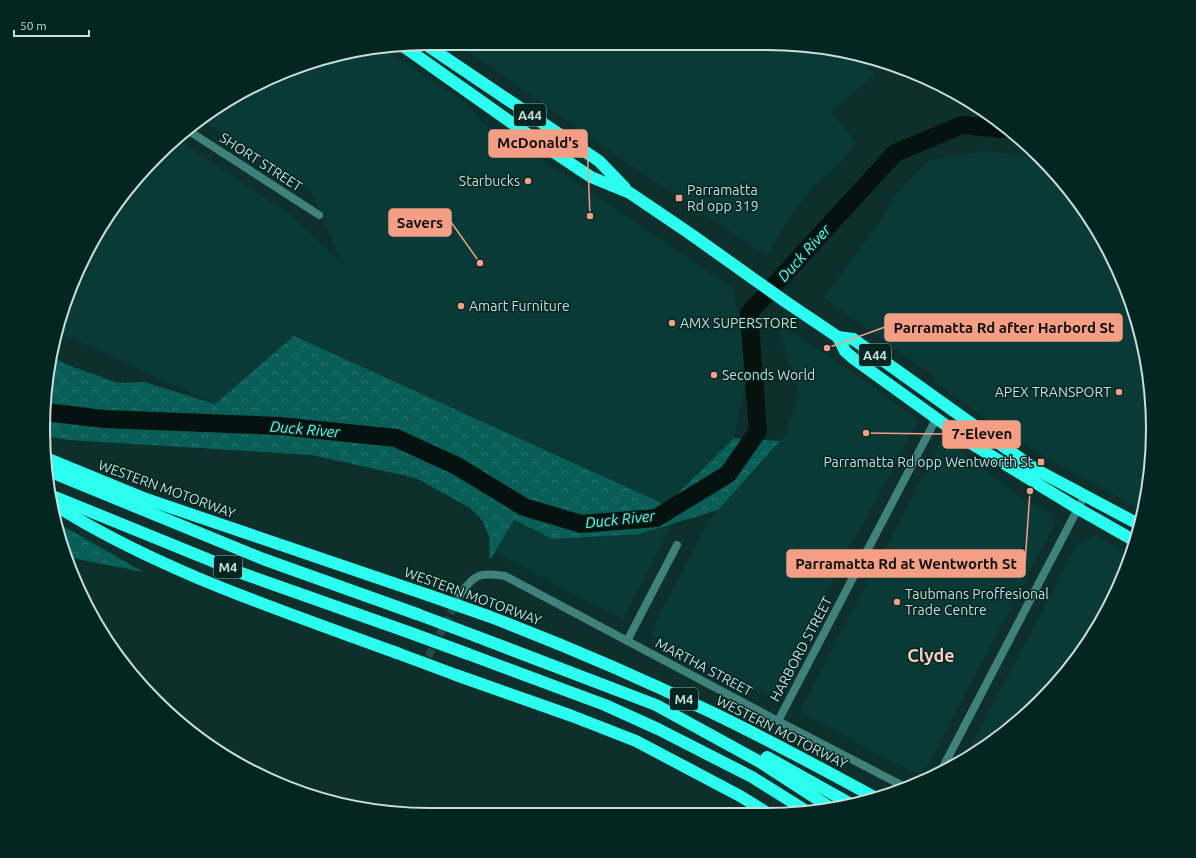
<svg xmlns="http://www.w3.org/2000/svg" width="1196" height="858" font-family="Ubuntu,sans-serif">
  <defs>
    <pattern id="forest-crowns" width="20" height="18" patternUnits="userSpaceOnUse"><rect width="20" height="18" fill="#095e57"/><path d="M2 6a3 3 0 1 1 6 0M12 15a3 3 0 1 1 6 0" fill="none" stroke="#2c756f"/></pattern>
  </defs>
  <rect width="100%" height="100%" fill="#0d302d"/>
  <g fill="#0a3a36">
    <polygon points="456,43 767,43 843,50 864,59 874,75 831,112 856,142 843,160 811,189 787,221 767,256 616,155"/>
    <polygon points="383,49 464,101 484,124 569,177 732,288 750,362 734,438 666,505 294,336 215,404 60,333 83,258 139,175 178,140 295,218 342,264 311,191 201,120 215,108 329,56"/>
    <polygon points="983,151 1035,156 1057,175 1101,236 1133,305 1150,379 1152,454 1143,511 1050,460 1026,445 936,384 934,376 824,298 867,239 877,227 899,190 928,161"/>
    <polygon points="782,326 861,378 915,418 917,423 774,690 771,694 764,694 653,636 652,629 710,518 785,436 798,396 798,386 779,334"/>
    <polygon points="946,441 957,448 1018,495 1052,513 1055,524 926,768 921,772 913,772 806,716 802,712 802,707 940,444"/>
    <polygon points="675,519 623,619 495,553 514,520 553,539"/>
    <polygon points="1095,535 1130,555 1113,600 1073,664 1021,719 967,753 1079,542"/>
  </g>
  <g fill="url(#forest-crowns)">
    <polygon points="294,336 666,505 734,438 780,441 718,510 639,534 553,539 514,520 490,560 489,537 482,520 470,508 416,478 312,455 69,440 46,436 46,378 53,356 65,364 118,383 144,382 215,404"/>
    <polygon points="58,524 72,531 143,572 67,557"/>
  </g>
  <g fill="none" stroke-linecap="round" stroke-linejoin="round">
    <polyline stroke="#061210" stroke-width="18" points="46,412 104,419 280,426 396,438 457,466 524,507 581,524 656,518 728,474 758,431 749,313 895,153 962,125 1002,129"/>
    <polyline stroke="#2a4a47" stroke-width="8" stroke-dasharray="8 4" stroke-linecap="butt" points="423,667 460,595"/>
    <g stroke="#40827b" stroke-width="8">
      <polyline points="189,131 319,215"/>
      <path d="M460,595C474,574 480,572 505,576L778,721L907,788"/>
      <polyline points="627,641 677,545"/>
      <polyline points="778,721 936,419"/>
      <polyline points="942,769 1085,495"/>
    </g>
    <g stroke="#2bfeee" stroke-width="12">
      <polyline points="425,44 599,161 625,188"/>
      <polyline points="403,46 543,145 591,177 630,193 689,233 786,302 838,337 853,339 1035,469 1140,525"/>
      <polyline points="838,337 845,351 854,359 972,444 1077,508 1135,541"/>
      <polyline points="46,458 146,499 428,595"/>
      <polyline points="46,470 263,559 417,614"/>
      <polyline points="50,495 244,574 408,632"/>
      <path d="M53,504C159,571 280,610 397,653"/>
      <path d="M488,616C564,645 639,677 713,713C767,739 821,768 874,797"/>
      <polyline points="478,637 656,705 760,762 831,808"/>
      <polyline points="468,654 605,705 658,729 752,777 808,812"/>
      <polyline points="456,675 572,716 636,741 740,796 766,812"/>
      <polyline points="767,757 849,803"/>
    </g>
    <g stroke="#2bfeee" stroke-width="12">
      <polyline points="428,595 488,616"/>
      <polyline points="417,614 478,637"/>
      <polyline points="408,632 468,654"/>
      <polyline points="397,653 456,675"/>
    </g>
  </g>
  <g fill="#f49e86" stroke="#032623" stroke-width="1.5">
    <circle cx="528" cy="181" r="4"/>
    <rect x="675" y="194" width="8" height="8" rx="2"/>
    <circle cx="461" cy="306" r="4"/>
    <circle cx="672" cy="323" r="4"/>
    <circle cx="714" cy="375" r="4"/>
    <circle cx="1119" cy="392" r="4"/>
    <rect x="1037" y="458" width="8" height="8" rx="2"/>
    <circle cx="897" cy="602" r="4"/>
  </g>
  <g text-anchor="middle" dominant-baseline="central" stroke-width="3" stroke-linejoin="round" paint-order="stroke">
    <g fill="#032623" stroke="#90a7a4" stroke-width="1">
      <rect x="514" y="104" width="32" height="22" rx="3"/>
      <rect x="859" y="344" width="32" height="22" rx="3"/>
      <rect x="214" y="556" width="28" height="22" rx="3"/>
      <rect x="670" y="688" width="28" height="22" rx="3"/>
    </g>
    <g font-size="13" font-weight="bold" fill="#ccdedc">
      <text x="530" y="115">A44</text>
      <text x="875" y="355">A44</text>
      <text x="228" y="567">M4</text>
      <text x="684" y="699">M4</text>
    </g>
    <g font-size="14" fill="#ccdedc" stroke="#032623">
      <text transform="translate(261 162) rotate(33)">SHORT STREET</text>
      <text transform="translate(167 489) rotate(20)">WESTERN MOTORWAY</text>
      <text transform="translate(473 596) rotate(20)">WESTERN MOTORWAY</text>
      <text transform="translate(801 649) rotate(-62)">HARBORD STREET</text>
      <text transform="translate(704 667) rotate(28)">MARTHA STREET</text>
      <text transform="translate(782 732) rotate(27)">WESTERN MOTORWAY</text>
    </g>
    <g font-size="14" fill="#ccdedc" stroke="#032623" text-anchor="start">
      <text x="520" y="181" text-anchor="end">Starbucks</text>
      <text x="687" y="190">Parramatta<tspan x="687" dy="16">Rd opp 319</tspan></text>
      <text x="469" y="306">Amart Furniture</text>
      <text x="680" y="323">AMX SUPERSTORE</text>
      <text x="722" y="375">Seconds World</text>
      <text x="1111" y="392" text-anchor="end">APEX TRANSPORT</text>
      <text x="1033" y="462" text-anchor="end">Parramatta Rd opp Wentworth St</text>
      <text x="905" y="594">Taubmans Proffesional<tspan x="905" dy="16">Trade Centre</tspan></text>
    </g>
    <g font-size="15" font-style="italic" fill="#6af5e7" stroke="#032623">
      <text transform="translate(804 253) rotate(-48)">Duck River</text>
      <text transform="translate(305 429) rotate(5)">Duck River</text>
      <text transform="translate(620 519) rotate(-6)">Duck River</text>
    </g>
    <g font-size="18" font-weight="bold" fill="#fccabc" stroke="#032623">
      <text x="931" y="655">Clyde</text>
    </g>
  </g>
  <path d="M0 0H1196V858H0ZM429 50H767A379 379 0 0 1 1146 429V429A379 379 0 0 1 767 808H429A379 379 0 0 1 50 429V429A379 379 0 0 1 429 50Z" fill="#032623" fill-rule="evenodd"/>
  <path fill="none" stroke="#ccdedc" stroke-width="2" d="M429 50H767A379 379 0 0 1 1146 429V429A379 379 0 0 1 767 808H429A379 379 0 0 1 50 429V429A379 379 0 0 1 429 50Z"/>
  <path fill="none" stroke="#f49e86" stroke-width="1.5" d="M590 216L587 143M480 263L451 222M827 348L885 327M866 433L943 434M1030 491L1025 564"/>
  <g fill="#f49e86" stroke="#032623" stroke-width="1.5">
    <circle cx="590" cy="216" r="4"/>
    <circle cx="480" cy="263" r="4"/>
    <circle cx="827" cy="348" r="4"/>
    <circle cx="866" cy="433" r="4"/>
    <circle cx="1030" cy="491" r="4"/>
  </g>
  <g fill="#f49e86" stroke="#f49e86" stroke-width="1.5">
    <rect x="489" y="130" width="98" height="27" rx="4"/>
    <rect x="389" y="209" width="62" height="27" rx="4"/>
    <rect x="885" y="314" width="237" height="27" rx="4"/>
    <rect x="943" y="421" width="77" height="27" rx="4"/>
    <rect x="787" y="550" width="238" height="27" rx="4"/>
  </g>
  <g font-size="15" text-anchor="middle" font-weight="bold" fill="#111">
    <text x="538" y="148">McDonald's</text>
    <text x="420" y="228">Savers</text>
    <text x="1004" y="333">Parramatta Rd after Harbord St</text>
    <text x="982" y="439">7-Eleven</text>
    <text x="906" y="569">Parramatta Rd at Wentworth St</text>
  </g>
  <path d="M14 30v6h75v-6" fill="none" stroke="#ccdedc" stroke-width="2"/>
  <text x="20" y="30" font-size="12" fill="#ccdedc" stroke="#032623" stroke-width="3" paint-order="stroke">50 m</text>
</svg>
